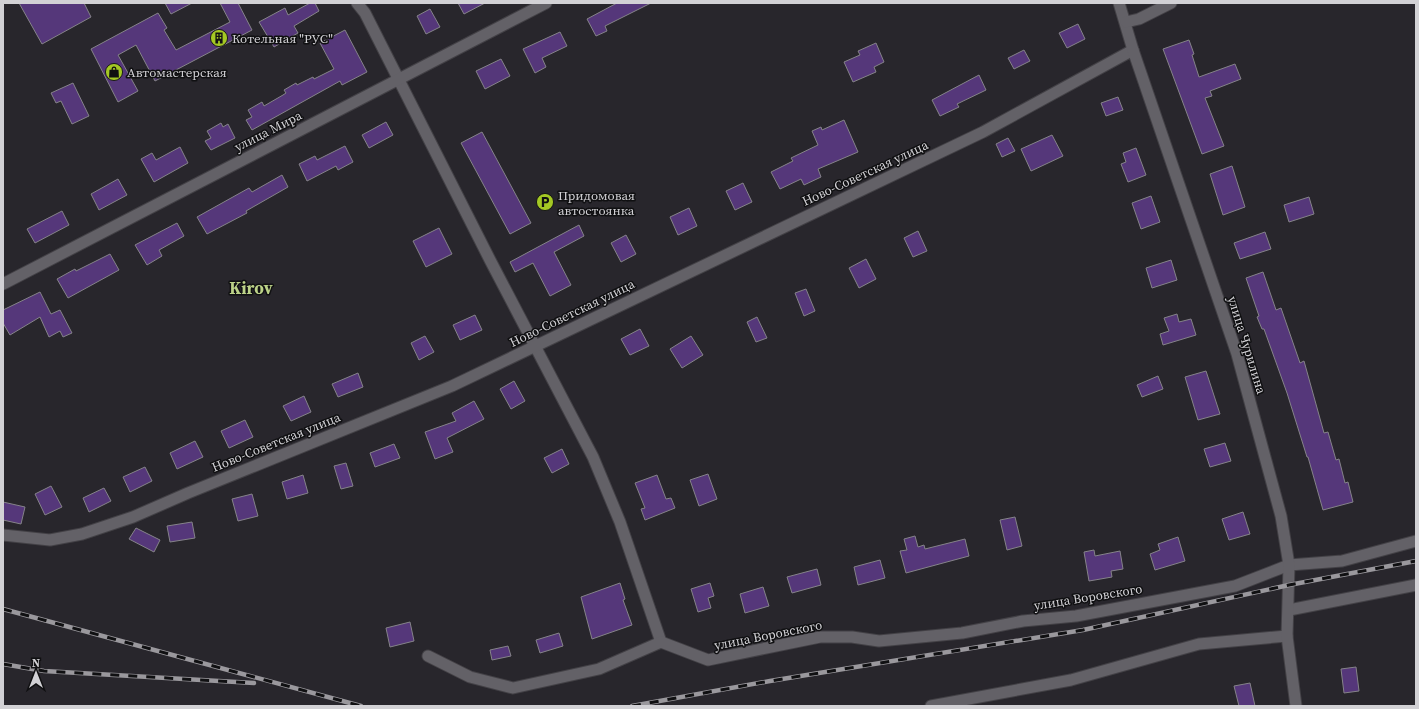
<svg xmlns="http://www.w3.org/2000/svg" width="1419" height="709" font-family="'Source Serif 4',serif">
  <rect width="100%" height="100%" fill="#28262c"/>
  <g fill="#55377a" stroke="#858389">
    <polygon points="19,3 84,3 91,17 42,44"/>
    <polygon points="165,3 192,3 171,14"/>
    <polygon points="220,3 238,3 252,30 155,81 136,45 118,55 138,91 118,102 91,49 158,13 167,28 164,30 176,50 230,22"/>
    <polygon points="310,3 315,3 319,11 294,26 298,33 274,47 259,22 285,8 288,15"/>
    <polygon points="458,3 485,3 464,14"/>
    <polygon points="617,3 651,3 605,26 607,31 596,36 587,19"/>
    <polygon points="430,9 440,27 426,34 417,16"/>
    <polygon points="1078,24 1085,39 1067,48 1059,33"/>
    <polygon points="345,30 367,72 342,85 340,81 252,130 246,120 252,117 248,110 262,102 264,106 283,95 286,93 284,90 296,83 297,85 313,77 314,79 334,69 320,43"/>
    <polygon points="560,32 567,46 542,58 546,67 535,73 523,49"/>
    <polygon points="1189,40 1194,54 1192,55 1199,77 1235,64 1241,79 1210,91 1212,96 1205,98 1224,146 1202,154 1163,49"/>
    <polygon points="876,43 884,62 874,67 876,72 853,82 844,62 860,55 858,51"/>
    <polygon points="1024,50 1030,61 1014,69 1008,58"/>
    <polygon points="501,59 510,76 485,89 476,71"/>
    <polygon points="979,75 986,90 957,104 959,107 940,116 932,100"/>
    <polygon points="73,83 89,116 72,124 61,101 56,103 51,93"/>
    <polygon points="1118,97 1123,110 1106,116 1101,103"/>
    <polygon points="844,120 858,152 818,169 821,177 804,185 801,179 780,189 771,172 793,161 791,158 818,145 812,131 821,127 822,130"/>
    <polygon points="386,122 393,135 369,148 362,135"/>
    <polygon points="221,123 223,127 228,124 235,138 211,150 205,141 211,138 207,131"/>
    <polygon points="482,132 531,223 510,234 461,143"/>
    <polygon points="1052,135 1063,156 1031,171 1021,149"/>
    <polygon points="1008,138 1015,151 1002,157 996,144"/>
    <polygon points="345,146 353,162 338,170 336,166 307,181 299,164 315,156 317,160"/>
    <polygon points="180,147 188,163 154,182 141,159 152,153 156,160"/>
    <polygon points="1136,148 1146,175 1128,182 1121,164 1126,162 1123,153"/>
    <polygon points="1232,166 1245,207 1223,215 1210,174"/>
    <polygon points="282,175 288,187 246,211 247,213 207,234 197,217 249,188 252,192"/>
    <polygon points="118,179 127,195 99,210 91,194"/>
    <polygon points="743,183 752,202 735,210 726,191"/>
    <polygon points="1151,196 1160,222 1141,229 1132,203"/>
    <polygon points="1309,197 1314,214 1289,222 1284,205"/>
    <polygon points="689,208 697,226 678,235 670,217"/>
    <polygon points="62,211 69,225 35,243 27,229"/>
    <polygon points="177,223 184,236 159,250 162,256 147,265 135,245"/>
    <polygon points="579,225 584,236 554,252 571,285 550,296 533,263 515,272 510,262"/>
    <polygon points="439,228 452,254 426,267 413,241"/>
    <polygon points="918,231 927,251 913,257 904,238"/>
    <polygon points="1265,232 1271,249 1240,259 1234,243"/>
    <polygon points="626,235 636,254 621,262 611,243"/>
    <polygon points="110,254 119,270 68,298 57,279 75,269 76,271"/>
    <polygon points="866,259 876,279 859,288 849,268"/>
    <polygon points="1171,260 1177,280 1152,288 1146,268"/>
    <polygon points="1263,272 1276,310 1281,308 1300,363 1304,361 1324,433 1328,432 1336,460 1339,459 1345,483 1348,482 1353,502 1323,510 1308,457 1307,457 1287,393 1264,329 1262,329 1257,317 1259,316 1246,278"/>
    <polygon points="806,289 815,311 804,316 795,293"/>
    <polygon points="40,292 51,314 60,310 72,333 63,337 60,331 49,337 40,317 10,335 3,323 3,310"/>
    <polygon points="1177,314 1179,322 1191,319 1196,335 1163,345 1160,334 1169,331 1164,318"/>
    <polygon points="475,315 482,330 460,340 453,325"/>
    <polygon points="757,317 767,338 756,342 747,322"/>
    <polygon points="640,329 649,346 630,355 621,339"/>
    <polygon points="425,336 434,352 419,360 411,343"/>
    <polygon points="691,336 703,355 682,368 670,349"/>
    <polygon points="1206,371 1220,414 1198,420 1185,377"/>
    <polygon points="358,373 363,387 338,397 332,384"/>
    <polygon points="1158,376 1163,389 1142,397 1137,385"/>
    <polygon points="514,381 525,401 511,409 500,389"/>
    <polygon points="304,396 311,412 291,421 283,406"/>
    <polygon points="474,401 484,419 447,438 453,452 435,459 425,432 456,421 452,413"/>
    <polygon points="245,420 253,437 229,448 221,431"/>
    <polygon points="195,441 203,457 177,469 170,453"/>
    <polygon points="1225,443 1231,461 1210,467 1204,449"/>
    <polygon points="394,444 400,458 375,467 370,453"/>
    <polygon points="562,449 569,464 552,473 544,458"/>
    <polygon points="346,463 353,486 341,489 334,466"/>
    <polygon points="145,467 152,481 130,492 123,477"/>
    <polygon points="708,474 717,499 699,506 690,480"/>
    <polygon points="303,475 308,493 287,499 282,482"/>
    <polygon points="657,475 666,499 671,498 675,508 645,520 641,509 645,508 635,483"/>
    <polygon points="51,486 62,507 45,515 35,494"/>
    <polygon points="104,488 111,501 89,512 83,498"/>
    <polygon points="252,494 258,516 238,521 232,499"/>
    <polygon points="3,502 25,507 21,524 3,520"/>
    <polygon points="1243,512 1250,534 1229,540 1222,519"/>
    <polygon points="1015,517 1022,546 1007,550 1000,520"/>
    <polygon points="192,522 195,538 170,542 167,526"/>
    <polygon points="136,528 160,540 154,552 129,539"/>
    <polygon points="915,536 918,547 924,545 925,549 965,539 969,556 906,573 900,551 907,550 904,539"/>
    <polygon points="1178,537 1185,561 1155,570 1150,554 1160,550 1158,544"/>
    <polygon points="1094,550 1095,556 1120,551 1123,569 1111,571 1112,577 1089,581 1084,552"/>
    <polygon points="880,560 885,578 858,585 854,567"/>
    <polygon points="817,569 821,585 792,593 787,577"/>
    <polygon points="620,583 625,599 623,600 632,625 592,639 581,597"/>
    <polygon points="710,583 714,596 708,598 711,608 698,612 691,589"/>
    <polygon points="763,587 769,606 745,613 740,594"/>
    <polygon points="410,622 414,641 390,647 386,628"/>
    <polygon points="559,633 563,646 540,653 536,640"/>
    <polygon points="508,646 511,656 492,660 490,650"/>
    <polygon points="1356,667 1359,691 1344,693 1341,669"/>
    <polygon points="1250,683 1255,706 1239,706 1234,686"/>
  </g>
  <g fill="none" stroke-linecap="round" stroke-linejoin="round">
    <g stroke="#434146" stroke-width="13">
      <g id="minor">
        <polyline points="357,3 365,13 490,260 593,457 620,522 661,642"/>
        <polyline points="3,535 50,540 82,534 133,517 188,493 452,386 983,132 1133,50"/>
        <polyline points="1289,610 1416,585"/>
        <polyline points="428,656 470,677 513,688 599,669 661,642 708,660 820,637 852,637 879,641 962,633 1023,621 1076,616 1235,586 1289,565 1342,561 1416,541"/>
        <polyline points="931,706 1071,680 1199,644 1287,636"/>
      </g>
    </g>
    <g stroke="#434146" stroke-width="13">
      <g id="tertiary">
        <polyline points="1119,3 1133,50 1237,354 1281,516 1289,565 1287,636 1296,706"/>
        <polyline points="1126,22 1139,19 1171,3"/>
        <polyline points="3,284 546,3"/>
      </g>
    </g>
    <use href="#minor" stroke="#636167" stroke-width="11"/>
    <use href="#tertiary" stroke="#636167" stroke-width="11"/>
    <g stroke="#9a989d" stroke-width="4.5">
      <g id="rail">
        <polyline points="3,609 361,706"/>
        <polyline points="3,664 44,671 254,683"/>
        <polyline points="632,706 770,681 1083,630 1289,585 1416,561"/>
      </g>
    </g>
    <use href="#rail" stroke="#101012" stroke-width="3" stroke-dasharray="9" stroke-linecap="butt"/>
  </g>
  <defs>
    <g id="building-disc" transform="scale(0.9)"><circle r="9.5" fill="#a4c824" stroke="#101012"/><path d="M-4-6H4V6H1V3H-1V6H-4ZM-2.5-4.3h1.7v1.8h-1.7ZM.8-4.3h1.7v1.8H.8ZM-2.5-1h1.7V.8h-1.7ZM.8-1h1.7V.8H.8Z" fill="#111"/></g>
    <g id="shop-disc" transform="scale(0.9)"><circle r="9.5" fill="#a4c824" stroke="#101012"/><path d="M-5-2.5h2.3a2.7 3.5 0 0 1 5.4 0H5L5.5 6h-11ZM-1.5-2.5h3a1.5 2.3 0 0 0-3 0Z" fill="#111"/></g>
    <g id="parking-disc" transform="scale(0.9)"><circle r="9.5" fill="#a4c824" stroke="#101012"/><path d="M-3.5-5.5H1a3.5 3.5 0 0 1 0 7H-1V5.5H-3.5ZM-1-3.4V-.6H.8a1.4 1.4 0 0 0 0-2.8Z" fill="#111"/></g>
  </defs>
  <g fill-rule="evenodd">
    <use href="#building-disc" x="219" y="38"/>
    <use href="#shop-disc" x="114" y="72"/>
    <use href="#parking-disc" x="545" y="202"/>
  </g>
  <g text-anchor="middle" dominant-baseline="central" stroke-width="3" stroke-linejoin="round" paint-order="stroke">
    <g font-size="13" fill="#d2d1d5" stroke="#101012" text-anchor="start">
      <text x="232" y="38">Котельная "РУС"</text>
      <text x="127" y="72">Автомастерская</text>
      <text x="558" y="195">Придомовая<tspan x="558" dy="15">автостоянка</tspan></text>
    </g>
    <g font-size="13" fill="#d2d1d5" stroke="#101012">
      <text transform="translate(268 131) rotate(-27)">улица Мира</text>
      <text transform="translate(865 173) rotate(-25)">Ново-Советская улица</text>
      <text transform="translate(572 313) rotate(-26)">Ново-Советская улица</text>
      <text transform="translate(1247 345) rotate(73)">улица Чурилина</text>
      <text transform="translate(276 442) rotate(-22)">Ново-Советская улица</text>
      <text transform="translate(1088 597) rotate(-9)">улица Воровского</text>
      <text transform="translate(768 635) rotate(-11)">улица Воровского</text>
    </g>
    <g font-size="17" font-weight="bold" fill="#bcd288" stroke="#101012">
      <text x="251" y="288">Kirov</text>
    </g>
  </g>
  <rect width="1419" height="709" fill="none" stroke="#d2d1d5" stroke-width="8"/>
  <g transform="translate(36 673)" stroke="#101012" stroke-width="3" paint-order="stroke">
  <path d="M0-3L7 15L0 10L-7 15Z" fill="#d2d1d5"/>
  <text y="-6" font-size="11" font-weight="bold" text-anchor="middle" fill="#d2d1d5">N</text>
  </g>
</svg>
